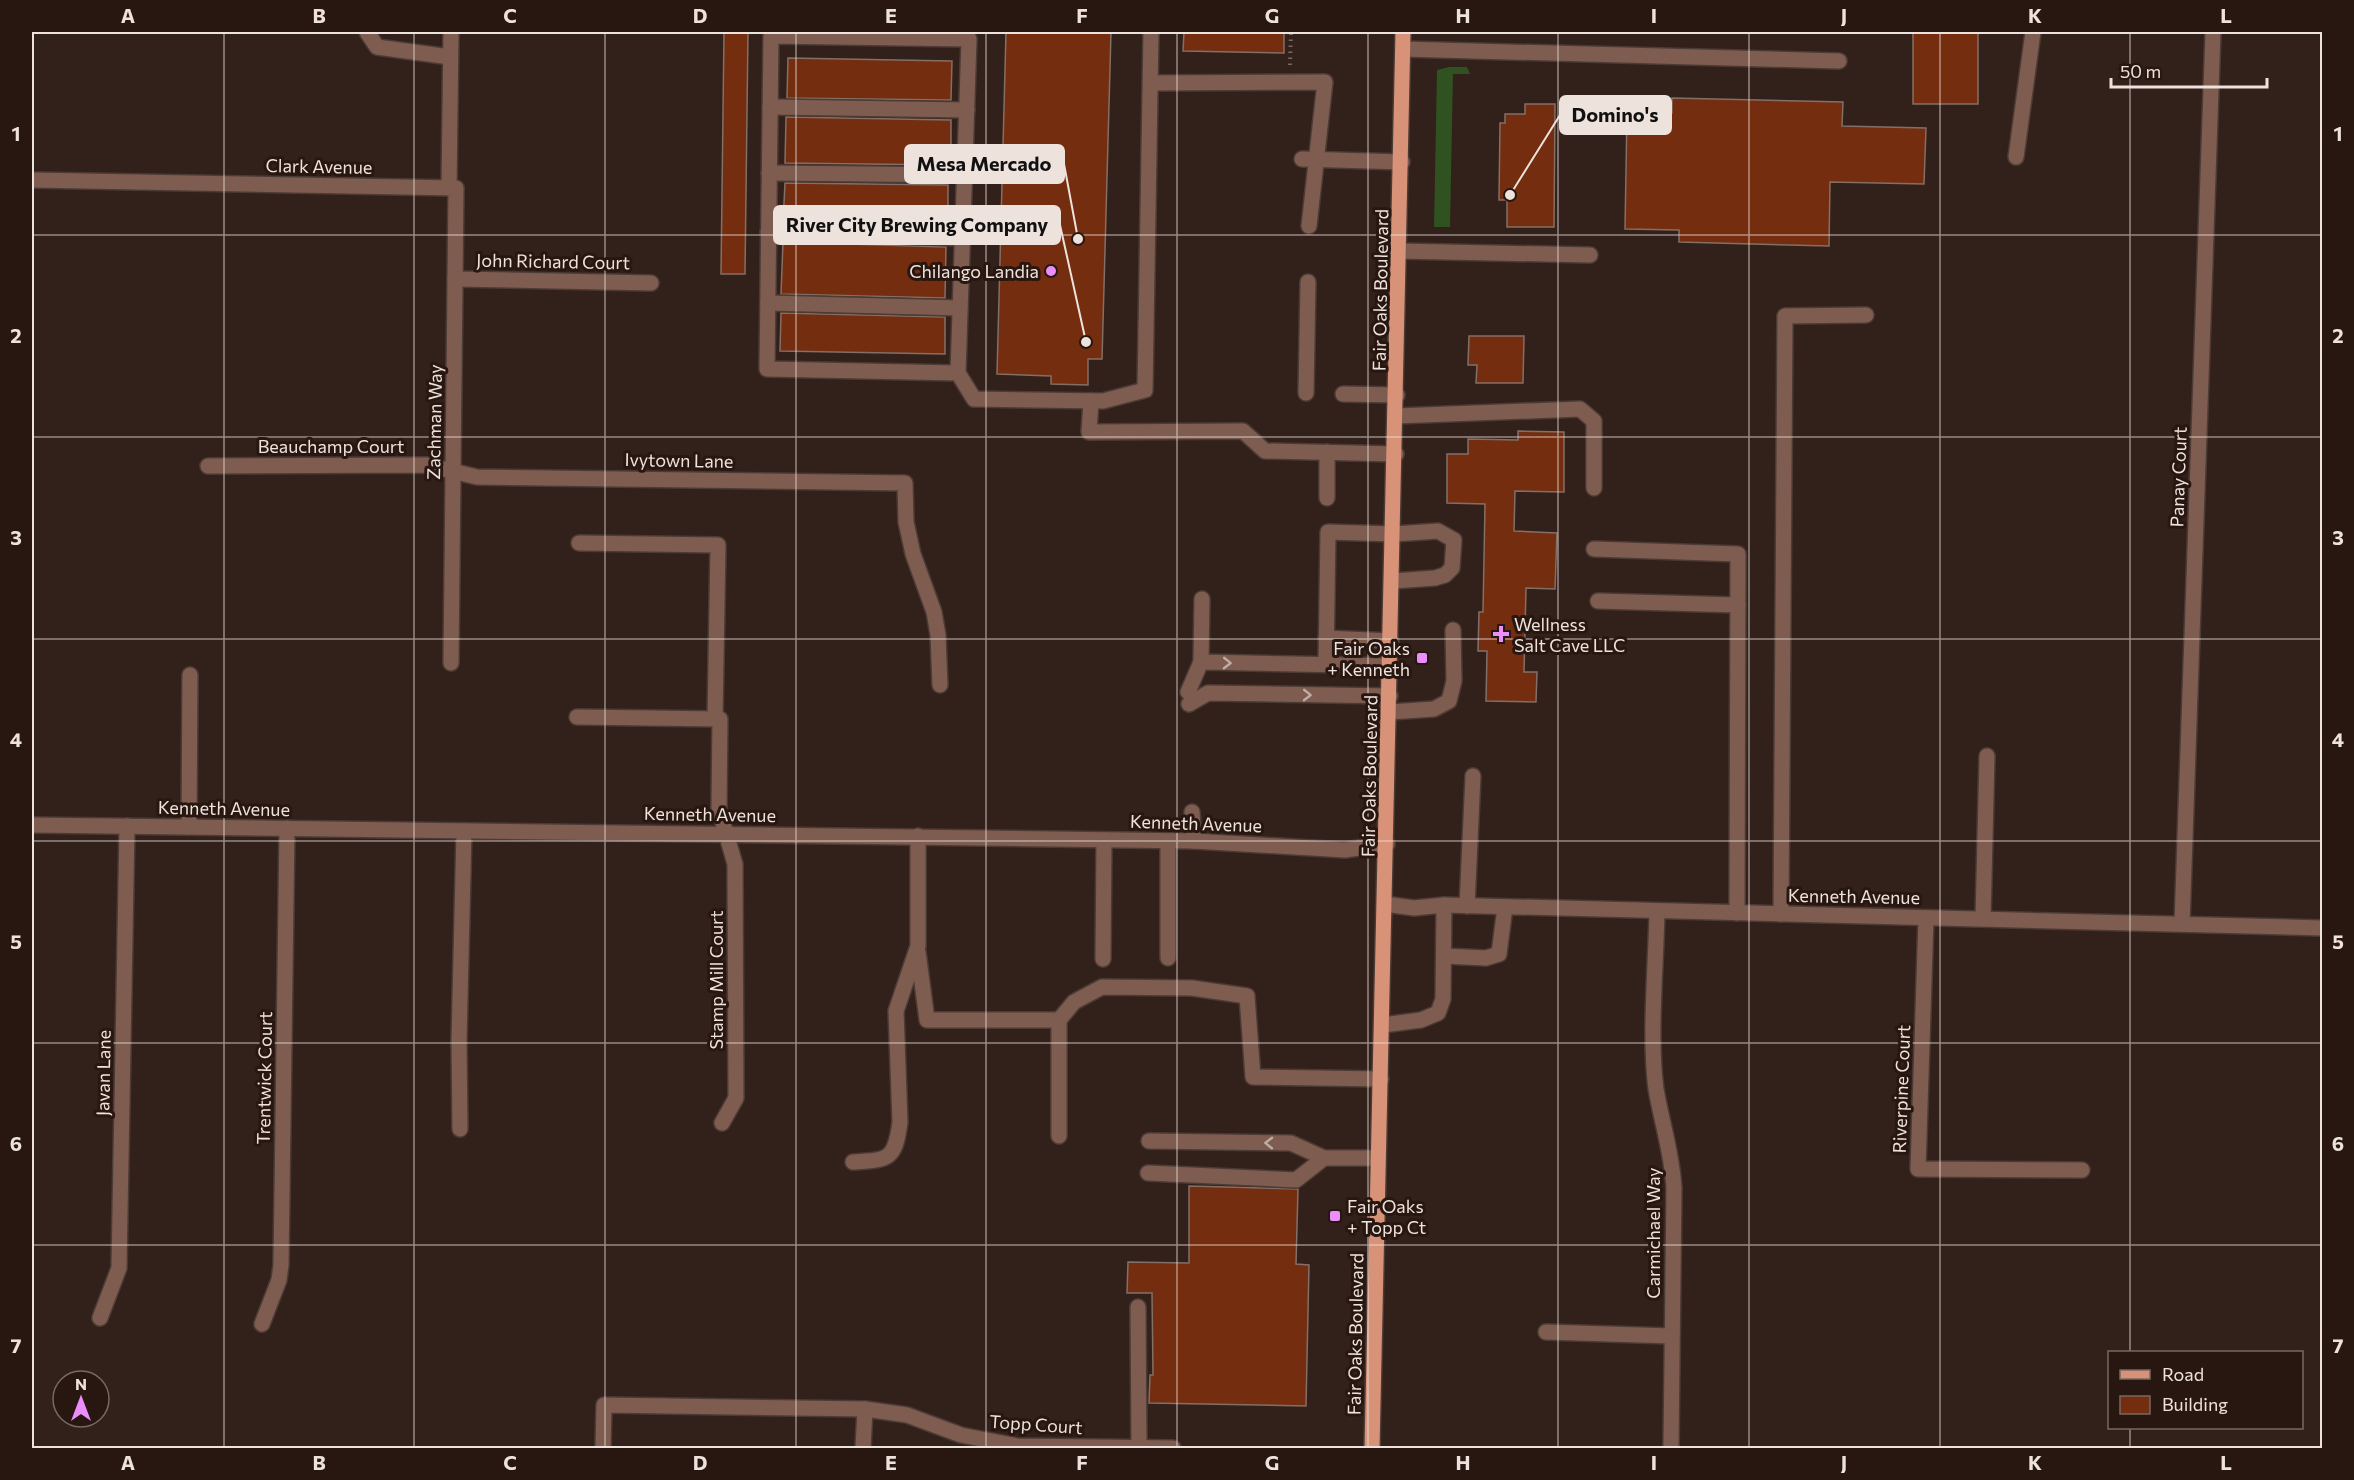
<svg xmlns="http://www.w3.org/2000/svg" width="2354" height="1480" font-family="Commissioner,sans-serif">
  <rect width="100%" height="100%" fill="#32201a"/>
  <polygon fill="#2f5220" points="1449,67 1467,67 1470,74 1453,74 1450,227 1434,227 1437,70"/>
  <g fill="#742d0e" stroke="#846f67" stroke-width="1.5">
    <polygon points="724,32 748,32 745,274 721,274"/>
    <polygon points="1006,32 1111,32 1102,359 1088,359 1088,385 1051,384 1051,376 997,374"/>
    <polygon points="1184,32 1284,32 1284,53 1183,51"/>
    <rect x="1913" y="32" width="65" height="72"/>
    <polygon points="788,58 952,61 951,100 787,98"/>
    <polygon points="1672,98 1843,102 1842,126 1926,128 1924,184 1830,182 1829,246 1679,242 1679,230 1625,229 1627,112 1672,113"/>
    <polygon points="1525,104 1555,104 1554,227 1507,227 1507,200 1499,200 1500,123 1505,123 1505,114 1525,114"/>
    <polygon points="786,117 951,120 951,161 949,165 785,163"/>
    <polygon points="785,183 948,185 948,226 783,223"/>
    <polygon points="783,242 946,247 945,298 781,294"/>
    <polygon points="781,313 945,317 945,354 780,351"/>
    <polygon points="1469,336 1524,336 1523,383 1476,383 1477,365 1468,365"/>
    <polygon points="1518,431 1564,432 1564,492 1515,491 1514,531 1557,533 1555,589 1526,588 1524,672 1537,672 1536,702 1486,701 1487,651 1478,651 1479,612 1483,612 1485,504 1447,503 1447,454 1468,454 1468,439 1518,440"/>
    <polygon points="1189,1186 1298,1189 1296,1264 1309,1265 1306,1406 1149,1403 1150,1375 1153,1375 1152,1293 1127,1293 1128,1262 1189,1263"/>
  </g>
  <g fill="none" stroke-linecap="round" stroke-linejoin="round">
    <g stroke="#4c3b35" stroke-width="18">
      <g id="minor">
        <polyline points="367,32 377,47 450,57"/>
        <polyline points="1403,49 1839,61"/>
        <polyline points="1151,83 1325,82 1309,226"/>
        <polyline points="770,107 967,110"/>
        <polyline points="2016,157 2033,32"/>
        <polyline points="1302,159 1402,162"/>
        <polyline points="769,173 965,175"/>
        <polyline points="32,180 456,188 451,663"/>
        <polyline points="449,188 451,32"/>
        <polyline points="768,232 963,238"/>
        <polyline points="1400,251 1590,255"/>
        <polyline points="455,279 651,283"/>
        <polyline points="768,303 960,308"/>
        <polyline points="958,373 767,369 771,36 969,39 958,373 974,399 1103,401 1145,390 1151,32"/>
        <polyline points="1306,393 1308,282"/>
        <polyline points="1343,394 1397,395"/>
        <polyline points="1091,401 1089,432 1243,431 1265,451 1396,454"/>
        <polyline points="1396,416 1580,409 1594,421 1594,488"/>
        <polyline points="208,466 427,465 477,477 905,483 906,522 913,554 934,612 938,635 940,685"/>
        <polyline points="1327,498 1327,452"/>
        <polyline points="579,543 718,545 715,719"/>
        <polyline points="1594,549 1738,554 1737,913"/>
        <polyline points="1598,601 1738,605"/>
        <polyline points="1326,638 1391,641"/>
        <polyline points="1201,662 1202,599"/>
        <polyline points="1326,664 1328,532 1394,534 1438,531 1454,540 1452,568 1445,575 1435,578 1393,581"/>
        <polyline points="1188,692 1201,662 1391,666"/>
        <polyline points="1189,704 1208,693 1390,696"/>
        <polyline points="1390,712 1434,709 1449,701 1454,681 1453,630"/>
        <polyline points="577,717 720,719 719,809 735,864 736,1098 722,1123"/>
        <polyline points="1192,812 1194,841"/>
        <polyline points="32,825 1194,841 1345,850 1387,844"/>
        <polyline points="189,827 190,675"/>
        <polyline points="1168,841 1168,958"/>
        <polyline points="1385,904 1414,908 1444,905 2322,928"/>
        <polyline points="1467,906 1473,776"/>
        <path d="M1657,911C1656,965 1649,1037 1656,1089C1662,1124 1672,1153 1674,1188L1671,1448"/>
        <polyline points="1781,914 1785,316 1866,315"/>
        <polyline points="1926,918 1918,1169 2082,1170"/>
        <polyline points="1983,919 1987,756"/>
        <polyline points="2182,924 2213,32"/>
        <polyline points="918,952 927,1020 1059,1020 1059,1136"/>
        <polyline points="1444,956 1486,958 1499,954 1505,907"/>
        <polyline points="1103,959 1104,840"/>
        <polyline points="1059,1020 1074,1002 1102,987 1192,988 1247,996 1253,1077 1381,1079"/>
        <polyline points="1383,1025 1421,1020 1438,1013 1443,999 1444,905"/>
        <polyline points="460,1129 459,1041 464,831"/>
        <polyline points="1149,1141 1291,1143 1324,1158 1377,1158"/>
        <path d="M853,1162C889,1160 895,1160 900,1122L896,1011L918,946V836"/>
        <polyline points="1148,1173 1296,1180 1324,1158"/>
        <polyline points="1138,1307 1139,1448"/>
        <polyline points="100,1318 119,1268 127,826"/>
        <polyline points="262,1324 279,1280 281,1265 287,828"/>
        <polyline points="1546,1332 1671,1336"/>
        <polyline points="603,1448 604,1405 865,1409 907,1415 961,1435 1017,1446 1173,1448"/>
        <polyline points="863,1448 865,1409"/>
      </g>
    </g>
    <g stroke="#4c3b35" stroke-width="18">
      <polyline id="major" points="1372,1448 1403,32"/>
    </g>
    <polyline stroke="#786963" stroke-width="4" stroke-dasharray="1.5 4.5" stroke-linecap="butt" points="1290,65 1291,32"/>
    <use href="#minor" stroke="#7e5c4f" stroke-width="15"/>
    <use href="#major" stroke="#d89278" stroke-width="15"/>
  </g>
  <defs><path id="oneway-chevron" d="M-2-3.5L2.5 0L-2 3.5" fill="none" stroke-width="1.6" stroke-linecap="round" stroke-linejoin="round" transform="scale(1.5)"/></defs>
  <g stroke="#c1aca4">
    <use href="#oneway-chevron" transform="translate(1227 663) rotate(1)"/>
    <use href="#oneway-chevron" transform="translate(1307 695) rotate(1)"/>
    <use href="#oneway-chevron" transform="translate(1269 1143) rotate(-179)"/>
  </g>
  <path fill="none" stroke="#eee2dd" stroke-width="1.5" stroke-opacity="0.55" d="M224,32V1448M414,32V1448M605,32V1448M796,32V1448M986,32V1448M1177,32V1448M1368,32V1448M1558,32V1448M1749,32V1448M1940,32V1448M2130,32V1352M32,235H2322M32,437H2322M32,639H2322M32,841H2322M32,1043H2322M32,1245H2322M2130,1428V1448"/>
  <g fill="#eb8dfb" stroke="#281710" stroke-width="2">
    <circle cx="1051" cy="271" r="6"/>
    <path d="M1498 625h6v6h6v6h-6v6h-6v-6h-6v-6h6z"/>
    <rect x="1416" y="652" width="12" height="12" rx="3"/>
    <rect x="1329" y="1210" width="12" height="12" rx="3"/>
  </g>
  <g text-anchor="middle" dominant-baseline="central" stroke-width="6" stroke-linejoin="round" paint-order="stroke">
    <g font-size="18" fill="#eee2dd" stroke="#281710">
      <text transform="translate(319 166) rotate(1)">Clark Avenue</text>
      <text transform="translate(553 261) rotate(1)">John Richard Court</text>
      <text transform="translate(1380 290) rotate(-89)">Fair Oaks Boulevard</text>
      <text transform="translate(434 422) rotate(-89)">Zachman Way</text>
      <text x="331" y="446">Beauchamp Court</text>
      <text transform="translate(679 460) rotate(1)">Ivytown Lane</text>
      <text transform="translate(2178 477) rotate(-88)">Panay Court</text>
      <text transform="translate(1369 776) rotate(-89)">Fair Oaks Boulevard</text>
      <text transform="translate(224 808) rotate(1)">Kenneth Avenue</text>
      <text transform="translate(710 814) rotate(1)">Kenneth Avenue</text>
      <text transform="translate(1196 823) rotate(2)">Kenneth Avenue</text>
      <text transform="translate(1854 896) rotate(1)">Kenneth Avenue</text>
      <text transform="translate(716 980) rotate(-90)">Stamp Mill Court</text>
      <text transform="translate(103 1073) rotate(-89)">Javan Lane</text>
      <text transform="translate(264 1078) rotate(-89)">Trentwick Court</text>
      <text transform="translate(1901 1089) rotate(-88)">Riverpine Court</text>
      <text transform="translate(1653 1233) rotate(-90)">Carmichael Way</text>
      <text transform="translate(1355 1334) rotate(-89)">Fair Oaks Boulevard</text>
      <text transform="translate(1036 1424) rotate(4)">Topp Court</text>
    </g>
    <g font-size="18" fill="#eee2dd" stroke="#281710" text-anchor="end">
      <text x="1039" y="271">Chilango Landia</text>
      <text x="1514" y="624" text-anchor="start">Wellness<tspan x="1514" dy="21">Salt Cave LLC</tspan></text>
      <text x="1410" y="648">Fair Oaks<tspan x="1410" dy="21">+ Kenneth</tspan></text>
      <text x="1347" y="1206" text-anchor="start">Fair Oaks<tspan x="1347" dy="21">+ Topp Ct</tspan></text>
    </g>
  </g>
  <path fill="none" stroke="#eee2dd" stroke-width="2" d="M1510 195L1560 115M1078 239L1064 164M1086 342L1060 225"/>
  <g fill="#eee2dd" stroke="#281710" stroke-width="2">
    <circle cx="1510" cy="195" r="6"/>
    <circle cx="1078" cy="239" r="6"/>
    <circle cx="1086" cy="342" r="6"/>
  </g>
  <g fill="#eee2dd" stroke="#eee2dd" stroke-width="2">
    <rect x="1560" y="96" width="111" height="38" rx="6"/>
    <rect x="905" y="145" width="159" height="38" rx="6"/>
    <rect x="774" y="206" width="286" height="38" rx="6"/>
  </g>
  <g font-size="20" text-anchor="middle" font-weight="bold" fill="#111">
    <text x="1615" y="122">Domino's</text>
    <text x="984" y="171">Mesa Mercado</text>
    <text x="917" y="232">River City Brewing Company</text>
  </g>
  <rect width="2354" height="1480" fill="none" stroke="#281710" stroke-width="66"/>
  <rect x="2108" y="1351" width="195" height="78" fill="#281710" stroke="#776862" stroke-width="1.5"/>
  <rect x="2120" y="1370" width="30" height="9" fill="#d89278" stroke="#776862" stroke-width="1.5"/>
  <text x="2162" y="1381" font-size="18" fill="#eee2dd">Road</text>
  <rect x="2120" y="1396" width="30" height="18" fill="#742d0e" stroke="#776862" stroke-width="1.5"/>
  <text x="2162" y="1411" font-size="18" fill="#eee2dd">Building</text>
  <g transform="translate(81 1399)"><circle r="28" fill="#281710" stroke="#776862" stroke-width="1.5"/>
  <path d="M0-4.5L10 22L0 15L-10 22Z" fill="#eb8dfb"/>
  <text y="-9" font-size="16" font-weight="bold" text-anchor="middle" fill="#eee2dd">N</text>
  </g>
  <path d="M2111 78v9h156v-9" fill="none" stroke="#eee2dd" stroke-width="3"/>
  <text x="2120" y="78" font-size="18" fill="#eee2dd" stroke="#281710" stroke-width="4.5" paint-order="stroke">50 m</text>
  <rect x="33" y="33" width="2288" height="1414" fill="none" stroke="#eee2dd" stroke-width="2"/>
  <g font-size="20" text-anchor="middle" font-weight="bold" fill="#eee2dd">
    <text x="128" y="23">A</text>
    <text x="319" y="23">B</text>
    <text x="510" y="23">C</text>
    <text x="700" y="23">D</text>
    <text x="891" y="23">E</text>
    <text x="1082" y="23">F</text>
    <text x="1272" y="23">G</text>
    <text x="1463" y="23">H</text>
    <text x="1654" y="23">I</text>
    <text x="1844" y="23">J</text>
    <text x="2035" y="23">K</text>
    <text x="2226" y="23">L</text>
    <text x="16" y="141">1</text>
    <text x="2338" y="141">1</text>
    <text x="16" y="343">2</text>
    <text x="2338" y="343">2</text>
    <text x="16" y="545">3</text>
    <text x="2338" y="545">3</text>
    <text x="16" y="747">4</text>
    <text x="2338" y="747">4</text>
    <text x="16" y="949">5</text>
    <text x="2338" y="949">5</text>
    <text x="16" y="1151">6</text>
    <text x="2338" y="1151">6</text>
    <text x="16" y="1353">7</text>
    <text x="2338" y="1353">7</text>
    <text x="128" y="1470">A</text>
    <text x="319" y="1470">B</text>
    <text x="510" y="1470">C</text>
    <text x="700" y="1470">D</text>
    <text x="891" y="1470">E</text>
    <text x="1082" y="1470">F</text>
    <text x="1272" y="1470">G</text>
    <text x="1463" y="1470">H</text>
    <text x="1654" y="1470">I</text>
    <text x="1844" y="1470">J</text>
    <text x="2035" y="1470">K</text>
    <text x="2226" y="1470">L</text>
  </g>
</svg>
